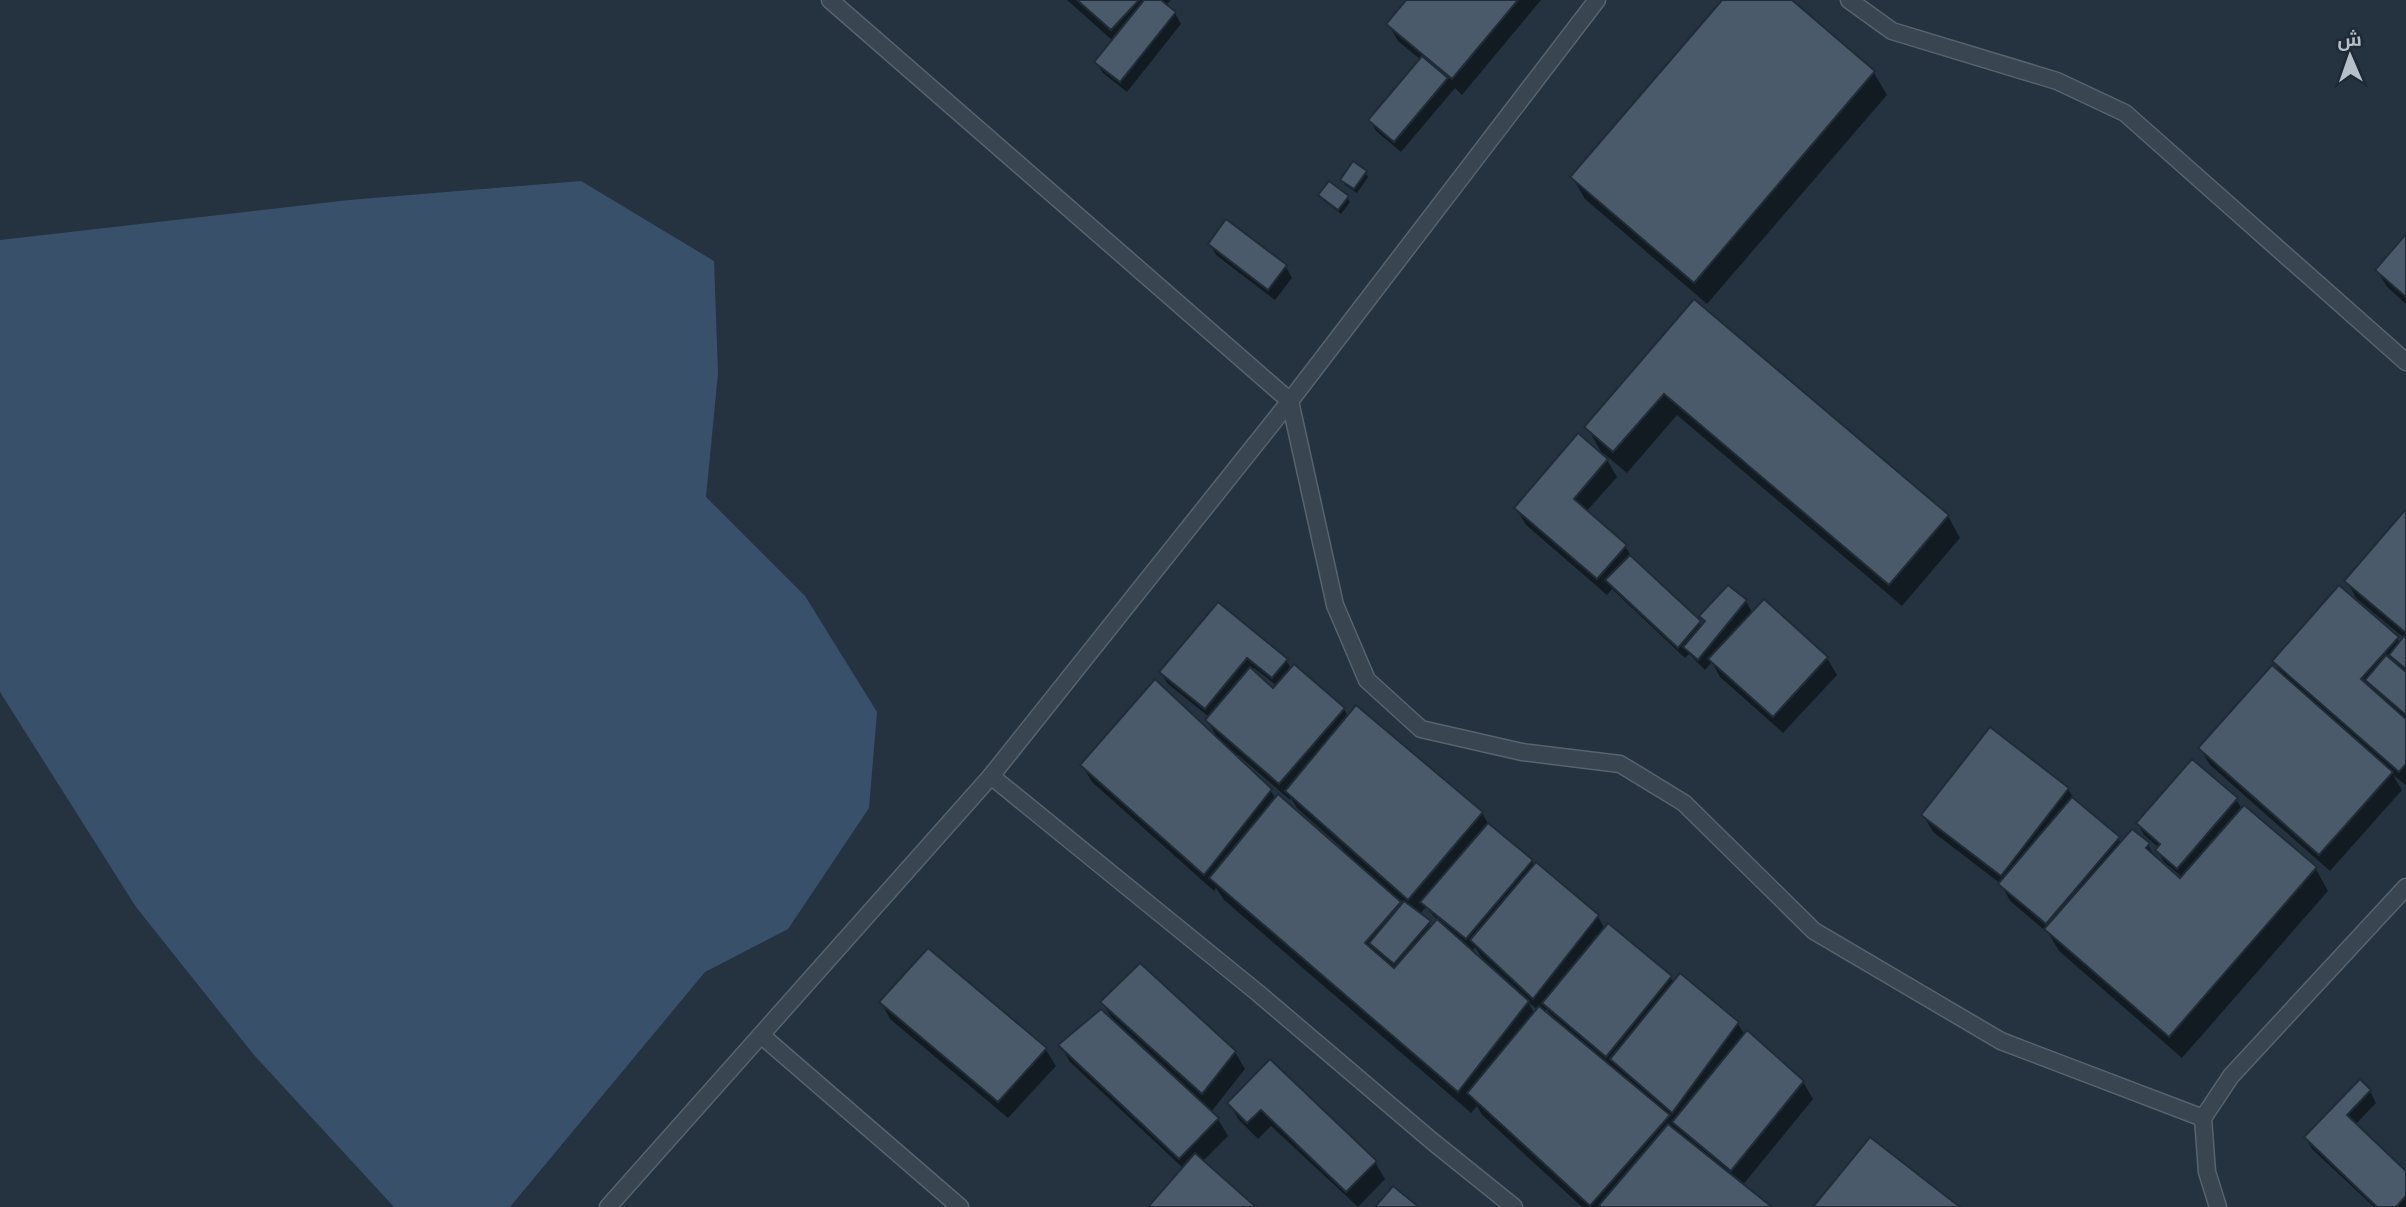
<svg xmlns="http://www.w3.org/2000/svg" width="2406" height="1207" font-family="'Varela Round',Cairo,sans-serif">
  <rect width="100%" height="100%" fill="#253341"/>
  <polygon fill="#385069" points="581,181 714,261 718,373 706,497 805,596 877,712 869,808 788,929 705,972 510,1207 394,1207 254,1055 136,907 0,692 0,240 349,200"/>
  <g fill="#0007" fill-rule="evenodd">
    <polygon points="1067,0 1171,0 1165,6 1175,13 1181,24 1127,92 1103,73 1096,62 1113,41"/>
    <polygon points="1408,0 1541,0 1462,95 1455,88 1401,152 1376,131 1370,120 1421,60 1398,41 1388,24"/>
    <polygon points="1725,0 1789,0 1874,73 1887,95 1707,304 1585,199 1572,177"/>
    <polygon points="1365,172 1368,177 1357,193 1345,185 1342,180"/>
    <polygon points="1320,195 1347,197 1350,202 1341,214 1323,200"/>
    <polygon points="2406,237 2406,304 2387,287 2377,270"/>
    <polygon points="1210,244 1286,267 1292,278 1275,300 1216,255"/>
    <polygon points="1694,301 1948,516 1960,538 1902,606 1677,415 1627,473 1603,453 1617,477 1586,512 1625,546 1634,561 1703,627 1705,623 1702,616 1746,601 1753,614 1827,658 1837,675 1783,733 1720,677 1712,662 1705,670 1689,654 1685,658 1612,589 1607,595 1526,525 1516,508 1604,457 1587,427"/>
    <polygon points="2406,512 2406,785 2393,775 2402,790 2330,871 2210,765 2200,748 2282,675 2274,661 2397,638 2400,644 2405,639 2356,598 2347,581"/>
    <path d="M1218,604L1286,660L1292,670L1344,709L1348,717L1482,813L1490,827L1532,861L1535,867L1598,917L1605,929L1670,977L1674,983L1680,975L1738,1024L1745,1035L1803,1082L1813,1099L1742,1186L1769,1207H1582L1482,1115L1477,1106L1471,1113L1224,900L1216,888L1214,891L1092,782L1082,765L1218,739L1207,720L1209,717L1168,684L1161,673ZM1254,668L1277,686L1274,690L1252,671ZM1238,755L1290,800L1291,798L1297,808L1343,849L1341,851L1276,799L1270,790L1236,757ZM1395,896L1405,903L1402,907ZM1426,907L1438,921L1432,928L1419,915ZM1475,947L1485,963L1471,952ZM1528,1002L1538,1010L1535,1014ZM1547,1009L1553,1020L1544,1013Z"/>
    <polygon points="2068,789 2076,802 2118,838 2121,843 2148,845 2158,861 2180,880 2182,877 2164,862 2157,850 2159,848 2144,835 2138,824 2236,799 2242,809 2316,869 2328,891 2182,1058 2059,951 2049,934 2010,901 2001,884 1933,832 1923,815"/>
    <polygon points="929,950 1046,1050 1056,1066 1008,1118 890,1019 881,1002"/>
    <polygon points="1102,1002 1235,1052 1245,1069 1211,1112 1218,1119 1228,1136 1202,1162 1254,1207 1150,1207 1184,1169 1070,1062 1060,1045 1113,1020"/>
    <polygon points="1270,1061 1375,1162 1385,1179 1358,1207 1271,1126 1258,1139 1239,1120 1229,1103"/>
    <polygon points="2360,1082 2370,1091 2376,1103 2355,1125 2406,1174 2406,1207 2374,1207 2312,1149 2306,1138"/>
  </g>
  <g fill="#4b5a6a" stroke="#202c38" stroke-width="2">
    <polygon points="1077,0 1139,0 1111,30"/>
    <polygon points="1144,0 1161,0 1176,12 1120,82 1094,62"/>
    <polygon points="1406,0 1518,0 1452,79 1386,24"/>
    <polygon points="1722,0 1792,0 1875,71 1694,283 1570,177"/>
    <polygon points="1422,56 1448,78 1394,142 1368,120"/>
    <polygon points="1353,161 1367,171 1354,189 1340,180"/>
    <polygon points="1329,181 1349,196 1338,210 1318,195"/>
    <polygon points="1226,219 1287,265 1268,290 1208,244"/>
    <polygon points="2406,234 2406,297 2375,270"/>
    <polygon points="1694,299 1949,515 1889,585 1664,394 1613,452 1584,427"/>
    <polygon points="1578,433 1608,459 1574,499 1627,545 1597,579 1514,508"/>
    <polygon points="2406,509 2406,633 2344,581"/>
    <polygon points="1630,555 1701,621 1678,648 1605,580"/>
    <polygon points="1728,585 1747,600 1698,660 1683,647 1705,621 1699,616"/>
    <polygon points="2339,585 2399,637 2361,679 2406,719 2406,764 2399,772 2272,661"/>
    <polygon points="1764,599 1828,657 1773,717 1708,659"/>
    <polygon points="1218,602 1288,659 1272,678 1247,658 1205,709 1159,672"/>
    <polygon points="2404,636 2406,638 2406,669 2389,655"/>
    <polygon points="2386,655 2406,672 2406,715 2365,680"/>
    <polygon points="1294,664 1345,708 1279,784 1205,720 1250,667 1273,688"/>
    <polygon points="2272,665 2393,772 2319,855 2198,748"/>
    <polygon points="1155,679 1272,789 1204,875 1080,765"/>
    <polygon points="1356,705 1483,812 1408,900 1285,791"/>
    <polygon points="1990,727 2069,788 2001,876 1921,815"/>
    <polygon points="2192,759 2238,798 2177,869 2155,850 2160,844 2136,823"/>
    <polygon points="1278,794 1401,902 1365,943 1394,968 1437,919 1529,1001 1458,1092 1209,878"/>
    <polygon points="2072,797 2120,837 2046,924 1998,884"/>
    <polygon points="2244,805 2317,867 2169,1037 2044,929 2132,829 2150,843 2146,848 2180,878"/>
    <polygon points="1488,823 1533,860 1466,939 1420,902"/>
    <polygon points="1536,862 1599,915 1533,999 1470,940"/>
    <polygon points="1404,901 1431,921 1394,964 1369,943"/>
    <polygon points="1608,923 1672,976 1606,1057 1542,1003"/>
    <polygon points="928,948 1047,1048 998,1102 879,1002"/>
    <polygon points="1140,963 1236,1051 1202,1094 1100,1002"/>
    <polygon points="1680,973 1739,1022 1672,1113 1610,1059"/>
    <polygon points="1539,1006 1670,1115 1590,1206 1467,1093"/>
    <polygon points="1101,1009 1219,1118 1179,1159 1058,1045"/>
    <polygon points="1747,1030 1804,1081 1731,1171 1672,1122"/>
    <polygon points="1270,1059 1377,1161 1346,1192 1261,1110 1247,1123 1227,1103"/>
    <polygon points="2360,1079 2371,1090 2347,1115 2406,1171 2406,1196 2396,1207 2377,1207 2304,1137"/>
    <polygon points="1668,1124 1772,1207 1601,1207 1599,1205"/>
    <polygon points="1870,1137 1960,1207 1813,1207"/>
    <polygon points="1195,1153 1256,1207 1148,1207"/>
    <polygon points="1393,1186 1419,1207 1375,1207"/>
  </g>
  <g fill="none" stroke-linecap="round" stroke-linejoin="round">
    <g stroke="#57636e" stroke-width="19">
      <g id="service">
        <polyline points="830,0 1290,401 1335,605 1367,680 1421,729 1522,752 1620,764 1684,803 1814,931 2001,1041 2203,1118"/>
        <polyline points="1849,0 1892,31 2057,81 2125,113 2406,362"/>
        <polyline points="991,776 1258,993 1432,1141 1514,1207"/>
        <polyline points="761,1035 960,1207"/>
        <polyline points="608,1207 991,776 1290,401 1597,0"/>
        <polyline points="2218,1207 2207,1172 2203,1118 2231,1076 2406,887"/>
      </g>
    </g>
    <use href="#service" stroke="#394551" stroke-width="16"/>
  </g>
  <g transform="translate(2350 56) rotate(358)" stroke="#1e2a36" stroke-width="5" paint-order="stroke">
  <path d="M0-5L12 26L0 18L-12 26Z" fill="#b6c0cb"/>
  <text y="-10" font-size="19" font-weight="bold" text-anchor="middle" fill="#b6c0cb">ش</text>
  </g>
</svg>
